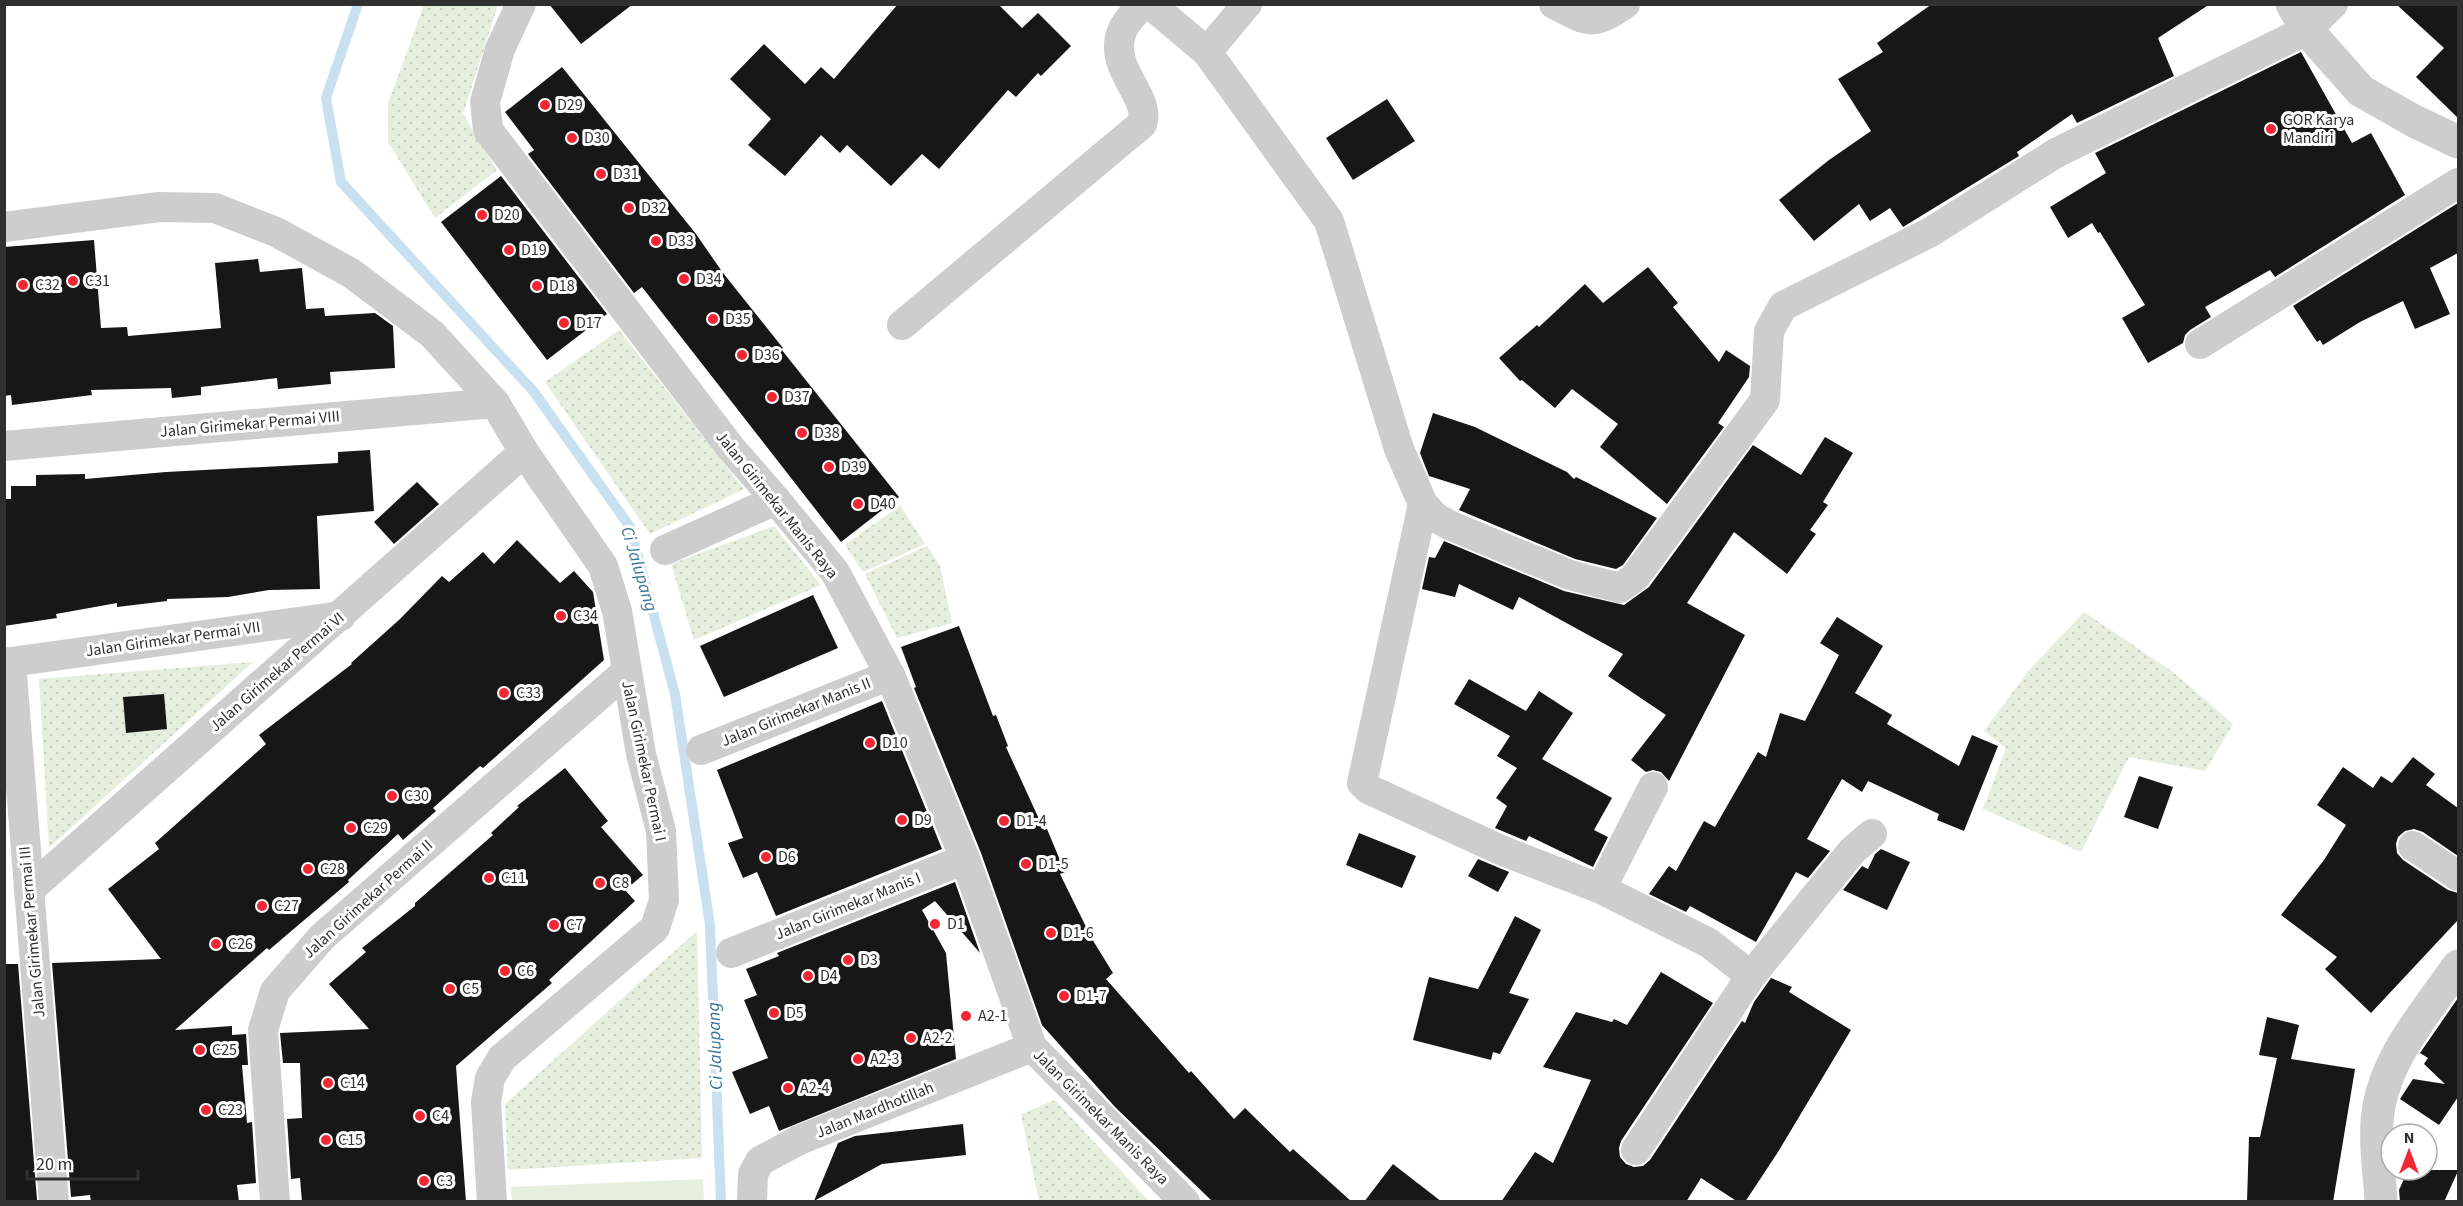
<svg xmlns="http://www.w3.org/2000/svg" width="2463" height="1206" font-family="'Source Sans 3',sans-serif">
  <defs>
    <pattern id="grass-dots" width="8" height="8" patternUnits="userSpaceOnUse" patternTransform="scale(1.5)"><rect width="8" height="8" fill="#e6eedd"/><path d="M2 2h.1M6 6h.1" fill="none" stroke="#c6ccbe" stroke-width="1.8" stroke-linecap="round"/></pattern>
  </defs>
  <rect width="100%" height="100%" fill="#fff"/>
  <g fill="url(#grass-dots)">
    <polygon points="424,5 498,5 463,114 497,170 435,218 388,142 388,104"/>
    <polygon points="619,330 744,489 650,534 545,382"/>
    <polygon points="900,505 925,544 863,572 845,545"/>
    <polygon points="774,526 821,585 694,640 671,564"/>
    <polygon points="927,546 940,566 952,623 897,638 865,574"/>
    <polygon points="2084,612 2173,672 2233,724 2205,771 2129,757 2081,852 1983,809 2006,748 1984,731 2030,669"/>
    <polygon points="253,662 49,848 39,679"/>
    <polygon points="697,931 702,1158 508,1170 505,1104"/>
    <polygon points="1055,1100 1149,1201 1039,1201 1021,1114"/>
  </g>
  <polygon fill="#e6eedd" points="703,1179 704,1201 512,1201 511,1187"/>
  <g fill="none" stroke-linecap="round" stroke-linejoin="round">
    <polyline stroke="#c8e0ef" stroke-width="10" points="358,4 326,98 341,182 534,392 630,527 675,694 710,925 721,1202"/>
  </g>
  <g fill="#171717">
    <polygon points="549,4 633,4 581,44"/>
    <polygon points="898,4 998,4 1022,28 1038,13 1071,46 1041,76 1038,73 1016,97 1008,90 939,169 922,154 891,186 847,145 840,153 821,135 785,176 748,145 771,119 730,79 764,44 805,84 821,67 834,79"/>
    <polygon points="1932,4 2210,4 2158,38 2174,76 2077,123 2072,114 2017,152 2019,156 1903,227 1890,208 1870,221 1859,204 1814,241 1779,200 1829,160 1871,131 1838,79 1883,52 1877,43"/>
    <polygon points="2396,4 2458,4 2458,118 2416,77 2444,48"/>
    <polygon points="2301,52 2352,143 2371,133 2405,195 2275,277 2270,270 2205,307 2211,317 2190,330 2185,335 2183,343 2148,363 2122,318 2145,305 2100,232 2098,233 2092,223 2068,238 2050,207 2106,173 2095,153"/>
    <polygon points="562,67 696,234 723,273 783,348 781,349 899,497 841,542 642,287 634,293 528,154 534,150 505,112"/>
    <polygon points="1387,99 1415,141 1353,180 1326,138"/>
    <polygon points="501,176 607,314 547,360 441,222"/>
    <polygon points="2458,203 2458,253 2430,268 2450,314 2415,329 2403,301 2360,322 2323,345 2320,340 2317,342 2293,306"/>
    <polygon points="94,240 101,328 127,327 128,336 221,328 215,263 258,259 260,272 302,268 306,309 324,308 325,316 375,313 393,326 395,368 330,372 331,384 278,389 277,378 201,387 201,395 172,398 171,388 91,390 92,395 12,405 11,395 4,396 4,247"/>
    <polygon points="1648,267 1678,303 1673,307 1719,362 1726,350 1750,366 1749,377 1718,423 1724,427 1667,504 1600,447 1618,424 1572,389 1555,408 1522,380 1520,381 1499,358 1537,325 1539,327 1585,284 1603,303"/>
    <polygon points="1433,413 1475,427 1567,472 1574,479 1576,477 1657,518 1623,565 1616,569 1575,559 1459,510 1470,489 1429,476 1420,453"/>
    <polygon points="1825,437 1853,453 1823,502 1828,505 1810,530 1816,534 1787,574 1734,532 1687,603 1745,635 1669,781 1661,772 1653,770 1646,772 1631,760 1666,715 1608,676 1623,654 1519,597 1513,610 1459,584 1455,597 1422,589 1429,557 1435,558 1444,541 1564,591 1624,605 1649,587 1753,445 1801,475"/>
    <polygon points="370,450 374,511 317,516 320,589 269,590 228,597 167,599 167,601 117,607 117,603 56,614 57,618 4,626 4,499 11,499 11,486 36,486 36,475 85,474 85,479 166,472 338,463 338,452"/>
    <polygon points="417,482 439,504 394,544 374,522"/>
    <polygon points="517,540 560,583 574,571 593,592 604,660 483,768 480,766 433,808 436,811 403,840 398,834 348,880 349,882 269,950 267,948 175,1030 232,1026 232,1035 246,1034 248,1065 242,1065 247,1123 252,1122 256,1183 237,1185 239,1202 91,1202 90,1195 71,1197 52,963 161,959 108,889 159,849 155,843 266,744 259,735 352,664 351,663 400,619 442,576 449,582 483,552 494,564"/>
    <polygon points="813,595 838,648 724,697 700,646"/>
    <polygon points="1837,617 1883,646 1855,693 1892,715 1887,724 1959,766 1972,735 1998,746 1964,831 1937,820 1939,814 1868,781 1862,792 1842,779 1807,839 1830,851 1808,878 1796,872 1756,942 1690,906 1686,912 1649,894 1669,866 1676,871 1704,821 1715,827 1758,752 1766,757 1780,713 1805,721 1839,655 1820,643"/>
    <polygon points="959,626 993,716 996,715 1008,746 1006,747 1044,830 1047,829 1065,872 1060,874 1092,939 1113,973 1106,979 1189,1073 1191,1071 1234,1119 1245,1108 1290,1152 1293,1149 1352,1202 1213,1202 1115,1107 1042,1025 981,853 914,688 916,687 901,647"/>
    <polygon points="1469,679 1526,711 1539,691 1573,713 1542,759 1612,798 1594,830 1608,837 1593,867 1529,836 1526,841 1495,828 1507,806 1496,798 1517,768 1497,756 1510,736 1454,704"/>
    <polygon points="164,694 167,729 126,733 123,697"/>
    <polygon points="882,701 942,849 776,916 757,872 743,878 728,843 743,838 717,770"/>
    <polygon points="2413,757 2435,774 2426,785 2458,808 2458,856 2423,832 2414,829 2405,831 2398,837 2396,844 2397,853 2403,860 2448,890 2458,893 2458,920 2371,1013 2325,969 2337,957 2281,915 2324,860 2346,825 2317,805 2343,767 2373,788 2381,776 2392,783"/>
    <polygon points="565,768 608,821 601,827 643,875 625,890 635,901 549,980 552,983 456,1066 466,1202 302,1202 300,1178 291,1179 287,1119 302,1118 300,1063 283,1063 280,1033 369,1029 329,984 366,952 362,948 415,906 415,903 493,835 491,833 519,807 517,806"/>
    <polygon points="2139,776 2173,787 2158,829 2124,817"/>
    <polygon points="1359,833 1416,856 1402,888 1346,865"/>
    <polygon points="1881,849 1910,862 1887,910 1843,890 1862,866 1868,869 1875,854"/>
    <polygon points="1478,859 1509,872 1498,892 1468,876"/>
    <polygon points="955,882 980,953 935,901 922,910 946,953 956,1059 779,1131 769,1106 750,1114 732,1072 768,1058 744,1000 757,995 746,969 779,956 777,953"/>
    <polygon points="1515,916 1541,930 1509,993 1529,999 1500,1054 1493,1052 1491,1060 1413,1040 1429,977 1478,989"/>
    <polygon points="4,964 18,964 37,1200 4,1202"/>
    <polygon points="1661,972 1713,1003 1621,1141 1619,1148 1620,1157 1626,1164 1634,1167 1643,1166 1650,1160 1742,1021 1745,1023 1754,1002 1771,978 1792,987 1789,992 1851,1030 1778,1152 1745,1202 1738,1202 1701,1178 1686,1202 1501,1202 1535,1152 1553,1163 1591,1080 1543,1067 1576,1012 1612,1022 1614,1019 1627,1025"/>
    <polygon points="2458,998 2458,1097 2439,1125 2400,1099 2413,1079 2445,1084 2424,1064 2428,1058 2420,1053"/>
    <polygon points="2267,1017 2299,1025 2291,1059 2355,1069 2333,1202 2247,1202 2249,1137 2260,1137 2277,1058 2259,1055"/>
    <polygon points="963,1124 966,1155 882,1164 814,1201 838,1143 855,1136"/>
    <polygon points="1393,1164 1442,1202 1364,1202"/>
    <polygon points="2408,1170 2458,1170 2458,1171 2444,1202 2400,1202 2399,1190"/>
  </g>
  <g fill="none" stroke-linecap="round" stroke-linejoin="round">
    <g stroke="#cdcdcd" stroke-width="30">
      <polyline points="521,4 500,49 485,102 488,130 730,447 776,500 835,572 890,675 965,859 1032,1047 1185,1202"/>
      <polyline points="1150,4 1207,52 1247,4"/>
      <path d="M1554,4C1588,22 1592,27 1625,4"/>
      <polyline points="1207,52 1329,221 1399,449 1423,504 1435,517 1449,525 1509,550 1570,575 1620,588 1635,577 1765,400 1769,331 1783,306 1929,233 2056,153 2307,30 2333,4"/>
      <polyline points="4,227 159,207 215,208 276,232 351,273 432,334 495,403 524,452 603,566 617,611 641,754 661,831 664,900 655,928 502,1058 490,1078 486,1102 492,1202"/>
      <path d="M902,325L1142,124C1152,96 1107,69 1122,31C1126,21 1135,13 1142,4"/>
      <polyline points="2200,344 2458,183"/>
      <polyline points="4,446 495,403"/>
      <polyline points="1423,504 1362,783 1368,789 1503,851 1601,889 1709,943 1751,976"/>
      <polyline points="665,550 776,500"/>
      <polyline points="11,662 54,1202"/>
      <polyline points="4,663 341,616"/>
      <polyline points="701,750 890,675"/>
      <polyline points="2413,846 2458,876"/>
      <polyline points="1601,889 1653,787"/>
      <polyline points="29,890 524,452"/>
      <polyline points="731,953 965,859"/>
      <polyline points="1636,1150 1751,976 1853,850 1872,834"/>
      <polyline points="275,1202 263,1030 275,991 322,937 626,672"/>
      <polyline points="752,1202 753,1174 760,1161 799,1140 1032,1047"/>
    </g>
    <g stroke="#cdcdcd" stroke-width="33">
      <polyline points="2292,4 2307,30 2361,91 2414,121 2458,142"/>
      <path d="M2381,1202C2380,1176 2375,1149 2377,1123C2380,1063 2425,1014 2458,966"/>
    </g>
  </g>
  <g fill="#f32634" stroke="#fff" stroke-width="2">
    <circle cx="545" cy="105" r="6"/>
    <circle cx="2271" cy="129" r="6"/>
    <circle cx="572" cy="138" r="6"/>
    <circle cx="601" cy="174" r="6"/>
    <circle cx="629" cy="208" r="6"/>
    <circle cx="482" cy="215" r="6"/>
    <circle cx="656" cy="241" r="6"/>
    <circle cx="509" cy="250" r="6"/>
    <circle cx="684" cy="279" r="6"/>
    <circle cx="73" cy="281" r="6"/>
    <circle cx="23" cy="285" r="6"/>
    <circle cx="537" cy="286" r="6"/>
    <circle cx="713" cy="319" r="6"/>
    <circle cx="564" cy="323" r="6"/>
    <circle cx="742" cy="355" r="6"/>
    <circle cx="772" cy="397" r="6"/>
    <circle cx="802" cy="433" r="6"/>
    <circle cx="829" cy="467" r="6"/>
    <circle cx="858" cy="504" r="6"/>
    <circle cx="561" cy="616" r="6"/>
    <circle cx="504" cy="693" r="6"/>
    <circle cx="870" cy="743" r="6"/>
    <circle cx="392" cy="796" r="6"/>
    <circle cx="902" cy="820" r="6"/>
    <circle cx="1004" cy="821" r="6"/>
    <circle cx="351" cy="828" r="6"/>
    <circle cx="766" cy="857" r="6"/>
    <circle cx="1026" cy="864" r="6"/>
    <circle cx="308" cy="869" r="6"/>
    <circle cx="489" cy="878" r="6"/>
    <circle cx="600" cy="883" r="6"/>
    <circle cx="262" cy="906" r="6"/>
    <circle cx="935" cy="924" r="6"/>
    <circle cx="554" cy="925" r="6"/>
    <circle cx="1051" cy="933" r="6"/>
    <circle cx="216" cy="944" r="6"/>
    <circle cx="848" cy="960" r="6"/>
    <circle cx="505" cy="971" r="6"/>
    <circle cx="808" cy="976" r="6"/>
    <circle cx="450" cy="989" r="6"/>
    <circle cx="1064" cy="996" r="6"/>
    <circle cx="774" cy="1013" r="6"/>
    <circle cx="966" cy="1016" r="6"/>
    <circle cx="911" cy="1038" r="6"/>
    <circle cx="200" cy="1050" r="6"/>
    <circle cx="858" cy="1059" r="6"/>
    <circle cx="328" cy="1083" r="6"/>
    <circle cx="788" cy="1088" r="6"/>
    <circle cx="206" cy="1110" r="6"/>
    <circle cx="420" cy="1116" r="6"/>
    <circle cx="326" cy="1140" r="6"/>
    <circle cx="424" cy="1181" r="6"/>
  </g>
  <g text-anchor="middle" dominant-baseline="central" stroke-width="6" stroke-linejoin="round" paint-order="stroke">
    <g font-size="16" fill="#303030" stroke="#fff" text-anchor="start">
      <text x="557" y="105">D29</text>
      <text x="2283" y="120">GOR Karya<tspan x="2283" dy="18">Mandiri</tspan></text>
      <text x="584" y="138">D30</text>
      <text x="613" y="174">D31</text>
      <text x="641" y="208">D32</text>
      <text x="494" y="215">D20</text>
      <text x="668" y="241">D33</text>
      <text x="521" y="250">D19</text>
      <text x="696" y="279">D34</text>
      <text x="85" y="281">C31</text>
      <text x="35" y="285">C32</text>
      <text x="549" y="286">D18</text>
      <text x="725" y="319">D35</text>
      <text x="576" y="323">D17</text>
      <text x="754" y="355">D36</text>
      <text x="784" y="397">D37</text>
      <text x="814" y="433">D38</text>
      <text x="841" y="467">D39</text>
      <text x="870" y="504">D40</text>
      <text x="573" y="616">C34</text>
      <text x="516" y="693">C33</text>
      <text x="882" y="743">D10</text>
      <text x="404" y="796">C30</text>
      <text x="914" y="820">D9</text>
      <text x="1016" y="821">D1-4</text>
      <text x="363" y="828">C29</text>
      <text x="778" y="857">D6</text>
      <text x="1038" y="864">D1-5</text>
      <text x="320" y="869">C28</text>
      <text x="501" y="878">C11</text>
      <text x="612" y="883">C8</text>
      <text x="274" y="906">C27</text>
      <text x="947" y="924">D1</text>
      <text x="566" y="925">C7</text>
      <text x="1063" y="933">D1-6</text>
      <text x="228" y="944">C26</text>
      <text x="860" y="960">D3</text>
      <text x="517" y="971">C6</text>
      <text x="820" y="976">D4</text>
      <text x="462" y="989">C5</text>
      <text x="1076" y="996">D1-7</text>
      <text x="786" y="1013">D5</text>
      <text x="978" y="1016">A2-1</text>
      <text x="923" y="1038">A2-2</text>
      <text x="212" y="1050">C25</text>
      <text x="870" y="1059">A2-3</text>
      <text x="340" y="1083">C14</text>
      <text x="800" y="1088">A2-4</text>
      <text x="218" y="1110">C23</text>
      <text x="432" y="1116">C4</text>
      <text x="338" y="1140">C15</text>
      <text x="436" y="1181">C3</text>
    </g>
    <g font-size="16" fill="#303030" stroke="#fff">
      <text transform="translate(250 424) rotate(-5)">Jalan Girimekar Permai VIII</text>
      <text transform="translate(777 505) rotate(51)">Jalan Girimekar Manis Raya</text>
      <text transform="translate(173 639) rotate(-8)">Jalan Girimekar Permai VII</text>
      <text transform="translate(277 672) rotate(-41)">Jalan Girimekar Permai VI</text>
      <text transform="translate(796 712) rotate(-22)">Jalan Girimekar Manis II</text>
      <text transform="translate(644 761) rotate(78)">Jalan Girimekar Permai I</text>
      <text transform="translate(368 899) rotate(-42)">Jalan Girimekar Permai II</text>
      <text transform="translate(848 906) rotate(-22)">Jalan Girimekar Manis I</text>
      <text transform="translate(32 932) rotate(-95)">Jalan Girimekar Permai III</text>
      <text transform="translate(875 1110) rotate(-22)">Jalan Mardhotillah</text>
      <text transform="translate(1101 1117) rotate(45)">Jalan Girimekar Manis Raya</text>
    </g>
    <g font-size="18" font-style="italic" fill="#377399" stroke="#fff">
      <text transform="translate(639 569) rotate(73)">Ci Jalupang</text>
      <text transform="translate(715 1046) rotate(-92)">Ci Jalupang</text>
    </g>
  </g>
  <rect width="2463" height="1206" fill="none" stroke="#303030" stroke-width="12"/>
  <g transform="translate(2409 1152)"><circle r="28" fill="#ffffff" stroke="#acacac" stroke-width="1.5"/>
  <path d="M0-4.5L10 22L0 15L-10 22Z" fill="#f32634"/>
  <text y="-9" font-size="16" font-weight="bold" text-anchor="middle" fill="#303030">N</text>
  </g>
  <path d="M27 1170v9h111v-9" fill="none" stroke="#303030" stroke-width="3"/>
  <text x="36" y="1170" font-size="18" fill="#303030" stroke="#ffffff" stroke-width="4.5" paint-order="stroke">20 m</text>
</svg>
